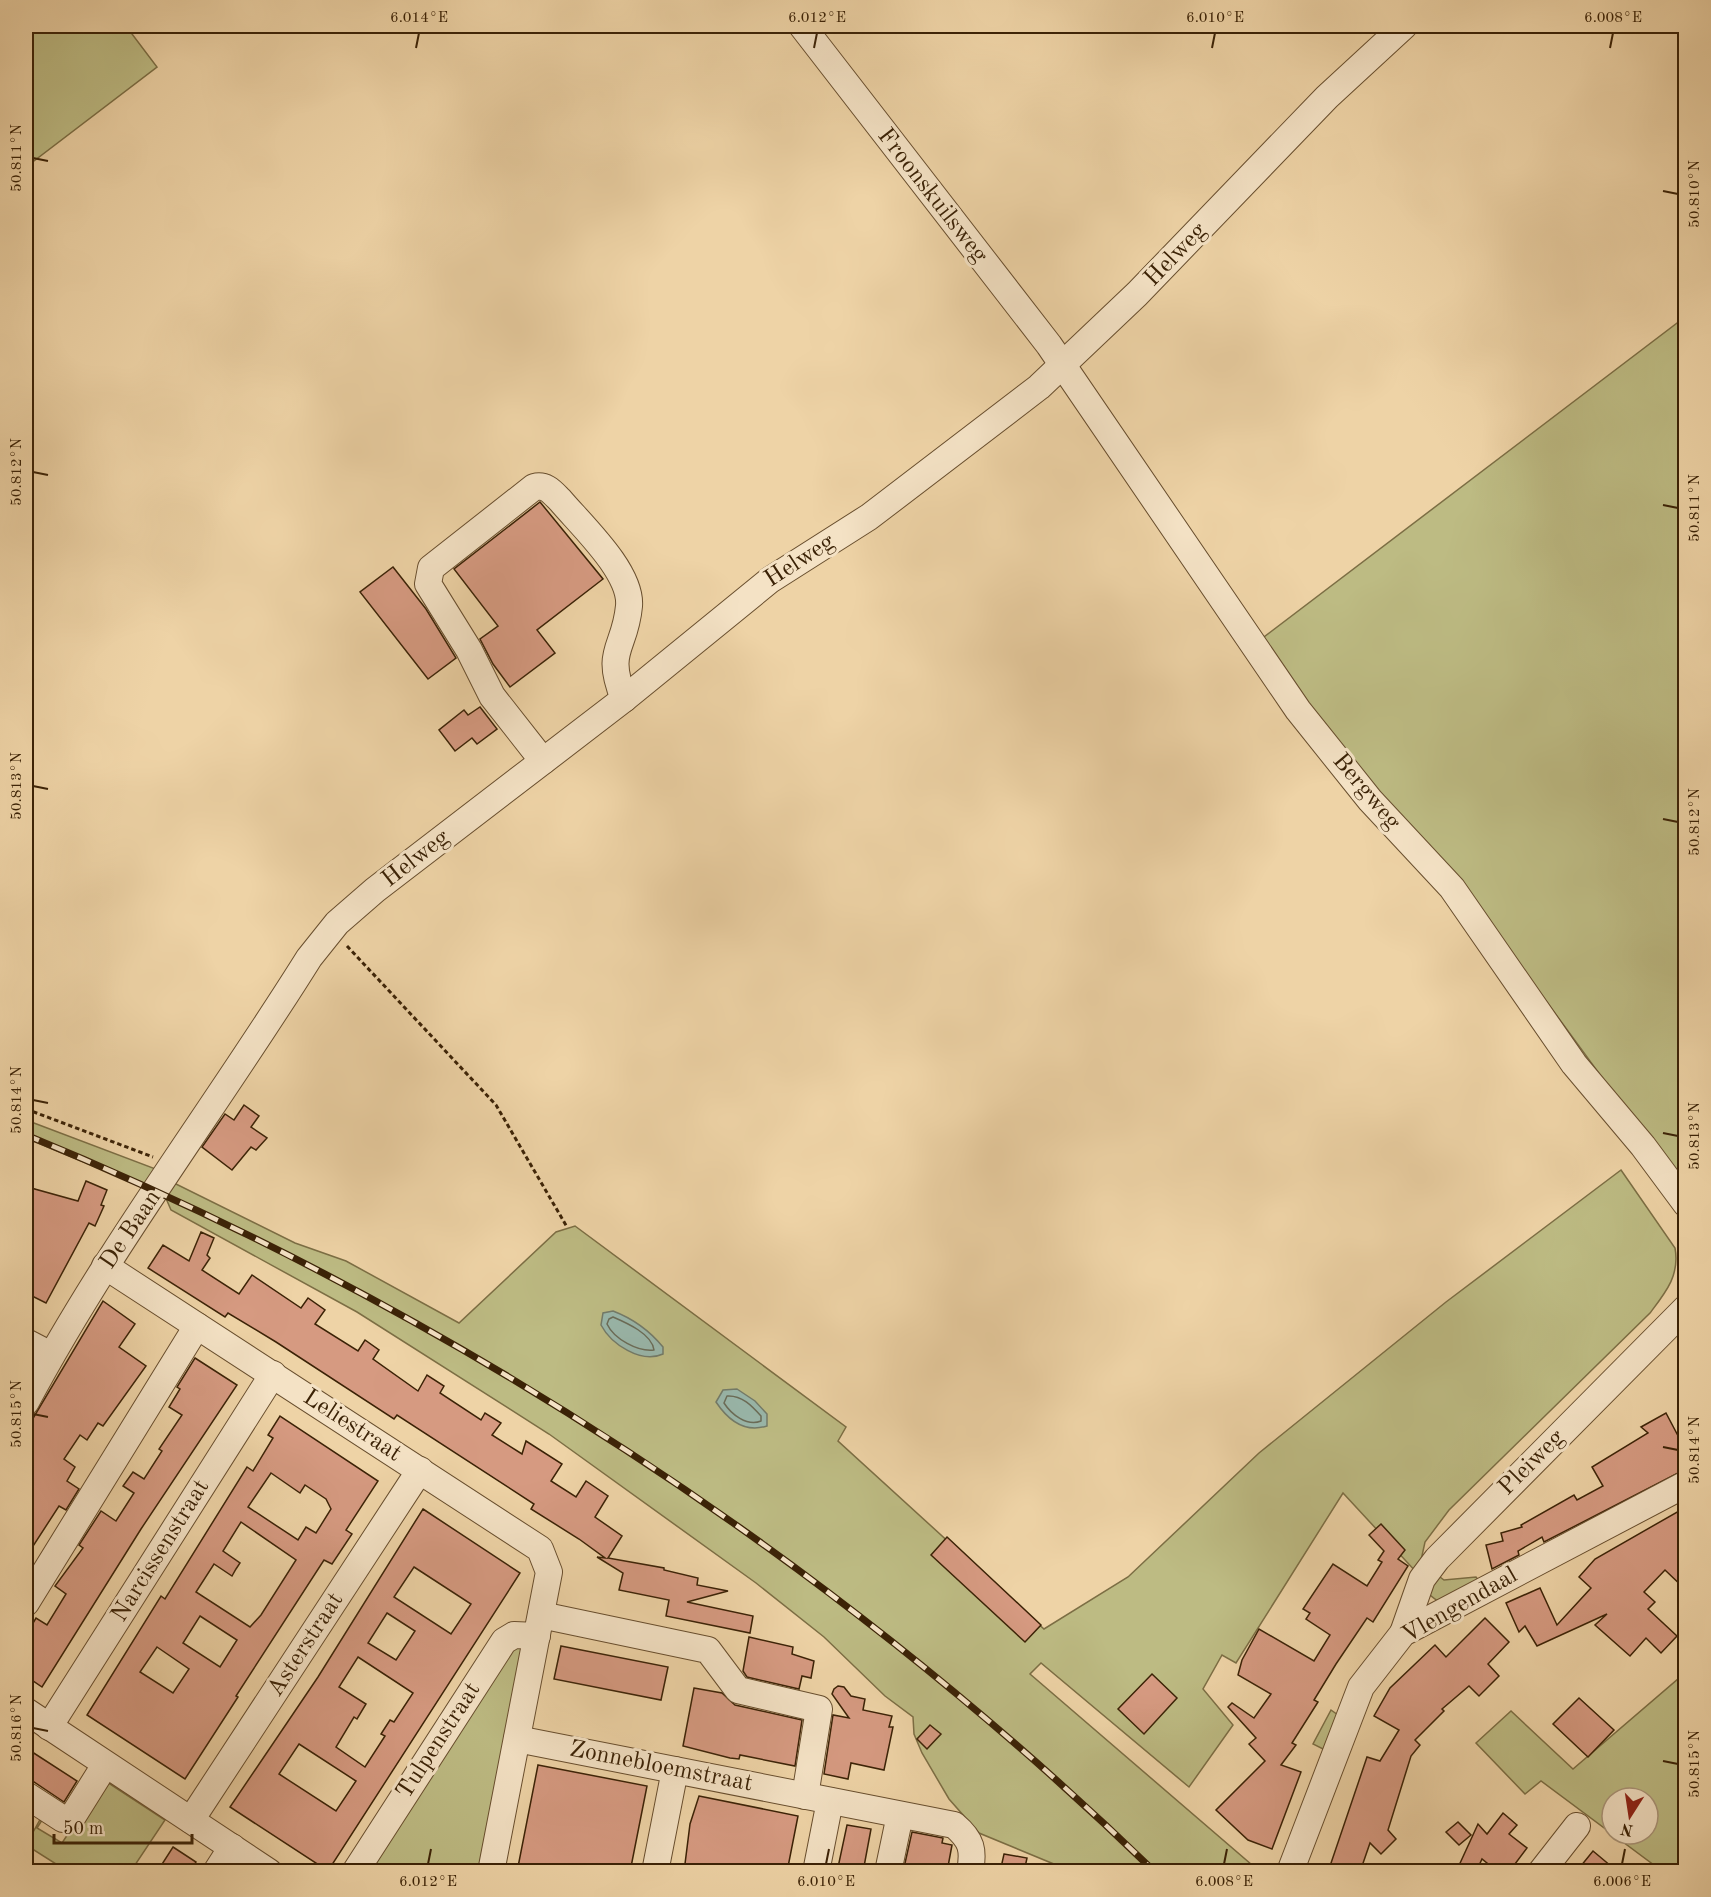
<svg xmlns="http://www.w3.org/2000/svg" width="1711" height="1897" font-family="'Old Standard TT',serif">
  <rect width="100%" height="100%" fill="#eed3a6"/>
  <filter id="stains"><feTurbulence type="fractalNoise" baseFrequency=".00333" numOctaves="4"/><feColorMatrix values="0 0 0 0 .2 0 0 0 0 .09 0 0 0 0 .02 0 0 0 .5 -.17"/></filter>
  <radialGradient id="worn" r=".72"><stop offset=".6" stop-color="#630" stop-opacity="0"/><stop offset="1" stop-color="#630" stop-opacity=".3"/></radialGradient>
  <g fill="#bdbb83" stroke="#7c6e44" stroke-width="1.5" fill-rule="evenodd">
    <polygon points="26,26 126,26 157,67 26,167"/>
    <polygon points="1685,317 1685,1191 1530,979 1384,803 1260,640"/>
    <polygon points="26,1120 161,1171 149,1189 26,1138"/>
    <path d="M1621,1170L1675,1248C1680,1275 1666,1292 1650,1313L1449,1510L1425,1542L1418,1574L1343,1493L1236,1663L1222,1655L1203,1689L1233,1725L1189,1787L1041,1663L1030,1674L1259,1871L1066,1872L1061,1867L979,1833L949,1799L922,1753L914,1734L913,1717L885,1696L824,1637L756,1583L549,1434L357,1312L171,1210L165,1196L174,1183L295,1243L346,1261L459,1323L556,1232L575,1226L846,1427L838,1441L1044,1629L1128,1577L1259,1453L1446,1302Z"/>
    <polygon points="1436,1574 1444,1580 1476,1577 1479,1581 1439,1602 1426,1592"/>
    <polygon points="525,1643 482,1871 362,1872 503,1652"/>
    <path d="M1685,1673V1871H1662L1541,1781L1525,1794L1476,1743L1511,1711L1573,1769ZM1612,1798H1648V1834H1612Z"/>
    <polygon points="1331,1710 1338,1715 1325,1750 1313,1744"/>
    <polygon points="104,1780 165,1820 131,1871 67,1871 26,1845 42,1816 44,1817 37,1828 62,1843"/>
  </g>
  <g fill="#99b7ab" stroke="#737b69" stroke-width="1.5">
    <path d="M613,1311C634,1319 649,1330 663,1347V1354C641,1364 611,1344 601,1325L603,1313Z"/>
    <path d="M737,1389L755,1401L767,1414V1426C745,1433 728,1420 716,1402L723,1390Z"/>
  </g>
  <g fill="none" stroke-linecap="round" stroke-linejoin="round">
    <g stroke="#6a6c58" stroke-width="1.5">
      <path d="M613,1317C627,1323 652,1334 654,1350C638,1352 614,1339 607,1324L609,1319Z"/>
      <path d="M727,1396C742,1395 752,1406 761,1416V1421C747,1427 731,1414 724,1403Z"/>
    </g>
  </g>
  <g fill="#d69a81" stroke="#3b2206" stroke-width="1.5" fill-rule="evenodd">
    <polygon points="540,502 603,579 537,630 555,653 510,687 493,664 480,639 498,626 454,569"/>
    <polygon points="393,567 426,609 456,658 428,679 360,592"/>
    <polygon points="480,707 497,729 477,744 472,738 455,751 439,730 464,710 468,715"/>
    <polygon points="244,1105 259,1116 251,1127 267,1138 256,1150 251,1147 232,1170 202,1147 225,1114 234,1120"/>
    <polygon points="86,1181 107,1190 101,1205 104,1206 95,1226 89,1223 46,1303 26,1293 26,1203 31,1188 78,1201"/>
    <polygon points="201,1232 214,1238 207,1255 210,1258 202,1270 239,1294 252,1275 301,1308 308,1298 325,1310 315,1324 358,1351 365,1340 379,1350 373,1359 418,1391 427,1375 444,1386 440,1393 481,1420 485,1413 501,1423 492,1435 522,1454 526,1441 562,1464 551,1481 576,1497 586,1481 608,1496 595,1517 622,1536 608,1558 664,1568 664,1570 698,1578 697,1585 728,1591 687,1602 753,1616 750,1633 666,1616 669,1600 619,1590 623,1573 597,1557 605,1558 579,1539 531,1509 534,1504 397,1415 394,1419 276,1342 228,1313 225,1317 148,1268 163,1245 189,1261"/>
    <polygon points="103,1301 135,1324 119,1347 146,1366 103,1426 98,1423 87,1440 80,1435 64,1459 75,1467 67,1481 79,1489 66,1510 59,1506 26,1557 26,1430"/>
    <polygon points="195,1358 237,1385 141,1529 42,1687 26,1676 26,1635 36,1618 47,1625 66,1594 55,1586 83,1548 79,1545 101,1511 116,1521 134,1493 123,1486 133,1472 144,1479 162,1451 159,1449 182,1415 169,1407 180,1389 177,1387"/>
    <polygon points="1666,1413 1686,1451 1686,1469 1544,1542 1542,1537 1518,1551 1519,1555 1492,1569 1486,1545 1503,1541 1501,1533 1522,1527 1521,1525 1574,1495 1577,1500 1603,1486 1592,1467 1648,1433 1641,1427"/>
    <path d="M280,1416L378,1481L346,1530L352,1534L332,1564L324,1560L236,1696L238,1697L185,1779L87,1715L161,1596L165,1599L247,1467L253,1471L273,1438L268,1435ZM271,1473L300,1493L305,1485L326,1499L331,1509L316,1533L306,1527L298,1540L248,1507ZM241,1522L296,1560L261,1615L250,1627L196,1592L214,1564L232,1576L236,1569L240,1563L223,1551ZM200,1616L237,1640L220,1667L183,1643ZM157,1647L189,1669L173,1693L140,1672Z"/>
    <polygon points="1686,1507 1686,1590 1665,1570 1644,1592 1655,1602 1648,1609 1677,1636 1661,1653 1646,1638 1630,1656 1595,1625 1607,1614 1537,1646 1525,1626 1519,1632 1506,1603 1540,1588 1557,1625 1591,1588 1579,1577 1595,1559"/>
    <path d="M423,1509L520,1573L328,1871L230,1807L318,1677ZM414,1567L471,1604L451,1634L394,1597ZM387,1613L415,1631L396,1660L368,1643ZM358,1657L413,1693L394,1722L390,1720L381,1734L385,1736L365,1767L336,1747L354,1717L357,1719L366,1704L339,1687ZM299,1744L356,1781L336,1811L279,1774Z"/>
    <polygon points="1381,1524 1405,1550 1398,1559 1408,1566 1373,1622 1367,1618 1336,1664 1314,1700 1318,1702 1292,1743 1296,1745 1281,1765 1301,1772 1272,1849 1248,1840 1216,1810 1265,1761 1249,1744 1256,1738 1228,1707 1232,1703 1254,1718 1271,1694 1238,1675 1242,1660 1259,1629 1314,1661 1330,1635 1306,1619 1310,1613 1303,1609 1333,1564 1367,1586 1382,1562 1378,1560 1384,1551 1369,1535"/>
    <polygon points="947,1537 1041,1625 1025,1642 931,1555"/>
    <polygon points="1485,1618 1509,1642 1488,1664 1499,1676 1479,1696 1469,1686 1442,1709 1444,1711 1415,1740 1420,1745 1411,1756 1388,1830 1396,1839 1381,1854 1370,1843 1360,1872 1328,1872 1367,1757 1380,1761 1399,1730 1374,1716 1390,1688 1435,1645 1446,1657"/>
    <polygon points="749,1637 793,1647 792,1654 814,1661 811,1678 802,1676 799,1689 747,1677 743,1671"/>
    <polygon points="561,1646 668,1667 661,1700 554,1679"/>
    <polygon points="1152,1674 1177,1698 1144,1734 1118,1709"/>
    <polygon points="838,1686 844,1687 851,1696 865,1699 863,1710 892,1716 889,1727 893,1727 884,1770 851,1763 848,1779 824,1774 833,1715 849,1718 832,1694 834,1689"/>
    <polygon points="694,1688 722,1693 735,1705 802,1720 795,1766 740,1755 739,1759 730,1758 683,1746"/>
    <polygon points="1579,1698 1614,1730 1588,1757 1553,1724"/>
    <polygon points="930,1725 941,1734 927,1749 917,1739"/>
    <polygon points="26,1748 77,1781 64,1802 34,1782 26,1780"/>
    <polygon points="538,1765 647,1786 630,1872 517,1872"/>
    <polygon points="699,1796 798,1816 787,1872 684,1872 690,1824"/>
    <polygon points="1503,1813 1517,1825 1509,1834 1527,1848 1509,1872 1498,1872 1482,1859 1476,1872 1456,1872 1478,1824 1487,1834"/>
    <polygon points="1458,1822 1471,1835 1459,1845 1446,1832"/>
    <polygon points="847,1825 871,1829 863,1872 837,1872"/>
    <polygon points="912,1832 943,1838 942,1843 952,1845 947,1872 903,1872"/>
    <polygon points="173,1847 196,1862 190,1872 157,1872"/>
    <polygon points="1593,1851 1618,1872 1576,1872"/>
    <polygon points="1004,1854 1027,1858 1024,1872 1000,1872"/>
  </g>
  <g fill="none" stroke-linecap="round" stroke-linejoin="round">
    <g stroke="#684e2e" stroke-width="28">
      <g id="minor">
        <polyline points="802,26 1049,345 1298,710 1370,800 1452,888 1574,1064 1643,1146 1686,1204"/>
        <path d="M543,761L492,696L469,650L428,584L431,568L534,487C546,484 552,492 560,500C581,525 632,572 629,606C625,650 604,649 624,699"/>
        <polyline points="105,1266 540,1549 549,1572 491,1872"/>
        <polyline points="26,1342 51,1355"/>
        <path d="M26,1402C108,1248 216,1107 309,958L337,923L375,890L624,699L770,580L869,517L1039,387L1137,294L1327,97L1404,26"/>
        <polyline points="26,1603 197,1326"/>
        <polyline points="541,1615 708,1650 738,1690 819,1709 805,1796"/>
        <polyline points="1403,1633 1422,1579 1437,1559 1686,1308"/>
        <polyline points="26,1711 269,1872"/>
        <polyline points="49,1727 273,1374"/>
        <path d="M517,1739L954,1825C972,1840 974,1850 970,1872"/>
        <polyline points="26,1795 63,1819 73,1816 105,1765"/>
        <polyline points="191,1820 420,1470"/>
        <polyline points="216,1872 232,1847"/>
        <polyline points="355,1872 504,1641 514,1635 537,1636"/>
        <polyline points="655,1872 675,1770"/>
        <polyline points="816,1872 830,1801"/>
        <polyline points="888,1872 900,1815"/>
        <polyline points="1290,1872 1361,1687 1403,1633 1686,1484"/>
        <polyline points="1541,1872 1577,1826"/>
      </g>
    </g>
    <g stroke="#3b2206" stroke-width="3" stroke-dasharray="4.5 3" stroke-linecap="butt">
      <polyline points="347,946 496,1105 567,1227"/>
      <polyline points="26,1109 153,1157"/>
    </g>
    <use href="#minor" stroke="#f4e2c5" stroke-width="26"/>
    <g stroke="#3b2206" stroke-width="7">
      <path id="rail" d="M26,1135C443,1306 831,1558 1155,1872"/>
    </g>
    <use href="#rail" stroke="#f4e2c5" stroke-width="4.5" stroke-dasharray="14" stroke-linecap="butt"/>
  </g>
  <path fill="none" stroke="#3b2206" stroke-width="2" d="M416,48L419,33M814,48L817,33M1212,48L1215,33M1610,48L1613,33M33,158L48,161M1663,191L1678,194M33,472L48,475M1663,505L1678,508M33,786L48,789M1663,819L1678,822M33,1100L48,1103M1663,1133L1678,1136M33,1414L48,1417M1663,1447L1678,1450M33,1728L48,1731M1663,1761L1678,1764M428,1864L431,1849M826,1864L829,1849M1224,1864L1227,1849M1622,1864L1625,1849"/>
  <g text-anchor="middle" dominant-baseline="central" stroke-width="6" stroke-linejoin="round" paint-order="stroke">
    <g font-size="24" fill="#3b2206" stroke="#f4e2c5">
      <text transform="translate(932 196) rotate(52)">Froonskuilsweg</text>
      <text transform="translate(1176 255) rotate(-46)">Helweg</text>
      <text transform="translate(800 561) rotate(-33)">Helweg</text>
      <text transform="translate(1366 792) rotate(50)">Bergweg</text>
      <text transform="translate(416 859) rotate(-38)">Helweg</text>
      <text transform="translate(131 1230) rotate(-56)">De Baan</text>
      <text transform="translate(352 1426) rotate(33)">Leliestraat</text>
      <text transform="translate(1532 1463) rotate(-45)">Pleiweg</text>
      <text transform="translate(161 1551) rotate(-58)">Narcissenstraat</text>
      <text transform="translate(1460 1606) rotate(-30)">Vlengendaal</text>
      <text transform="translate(306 1645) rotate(-57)">Asterstraat</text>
      <text transform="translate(439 1741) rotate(-57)">Tulpenstraat</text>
      <text transform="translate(661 1767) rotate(11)">Zonnebloemstraat</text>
    </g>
  </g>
  <rect width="1711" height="1897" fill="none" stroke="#eed3a6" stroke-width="66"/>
  <g transform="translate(1630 1816) rotate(192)"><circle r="28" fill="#f4e2c5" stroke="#aa9579" stroke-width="1.5"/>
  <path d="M0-4.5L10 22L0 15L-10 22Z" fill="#8f2418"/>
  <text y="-9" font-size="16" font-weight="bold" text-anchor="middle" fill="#3b2206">N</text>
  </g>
  <path d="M54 1834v9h138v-9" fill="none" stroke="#3b2206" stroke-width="3"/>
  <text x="63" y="1834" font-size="18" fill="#3b2206" stroke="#f4e2c5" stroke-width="4.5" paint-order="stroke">50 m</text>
  <rect x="33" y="33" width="1645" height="1831" fill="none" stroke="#3b2206" stroke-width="2"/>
  <g font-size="15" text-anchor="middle" fill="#3b2206">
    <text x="419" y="22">6.014°E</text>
    <text x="817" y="22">6.012°E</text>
    <text x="1215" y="22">6.010°E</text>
    <text x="1613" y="22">6.008°E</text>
    <text transform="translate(16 158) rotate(-90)" y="5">50.811°N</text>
    <text transform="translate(1694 194) rotate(-90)" y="5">50.810°N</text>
    <text transform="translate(16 472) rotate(-90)" y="5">50.812°N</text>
    <text transform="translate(1694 508) rotate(-90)" y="5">50.811°N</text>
    <text transform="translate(16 786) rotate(-90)" y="5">50.813°N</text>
    <text transform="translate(1694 822) rotate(-90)" y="5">50.812°N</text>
    <text transform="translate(16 1100) rotate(-90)" y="5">50.814°N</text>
    <text transform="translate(1694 1136) rotate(-90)" y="5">50.813°N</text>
    <text transform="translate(16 1414) rotate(-90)" y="5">50.815°N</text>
    <text transform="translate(1694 1450) rotate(-90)" y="5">50.814°N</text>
    <text transform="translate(16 1728) rotate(-90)" y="5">50.816°N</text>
    <text transform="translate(1694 1764) rotate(-90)" y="5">50.815°N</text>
    <text x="428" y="1886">6.012°E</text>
    <text x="826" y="1886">6.010°E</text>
    <text x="1224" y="1886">6.008°E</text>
    <text x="1622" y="1886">6.006°E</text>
  </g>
  <rect width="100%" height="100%" filter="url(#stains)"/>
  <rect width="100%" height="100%" fill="url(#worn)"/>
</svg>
